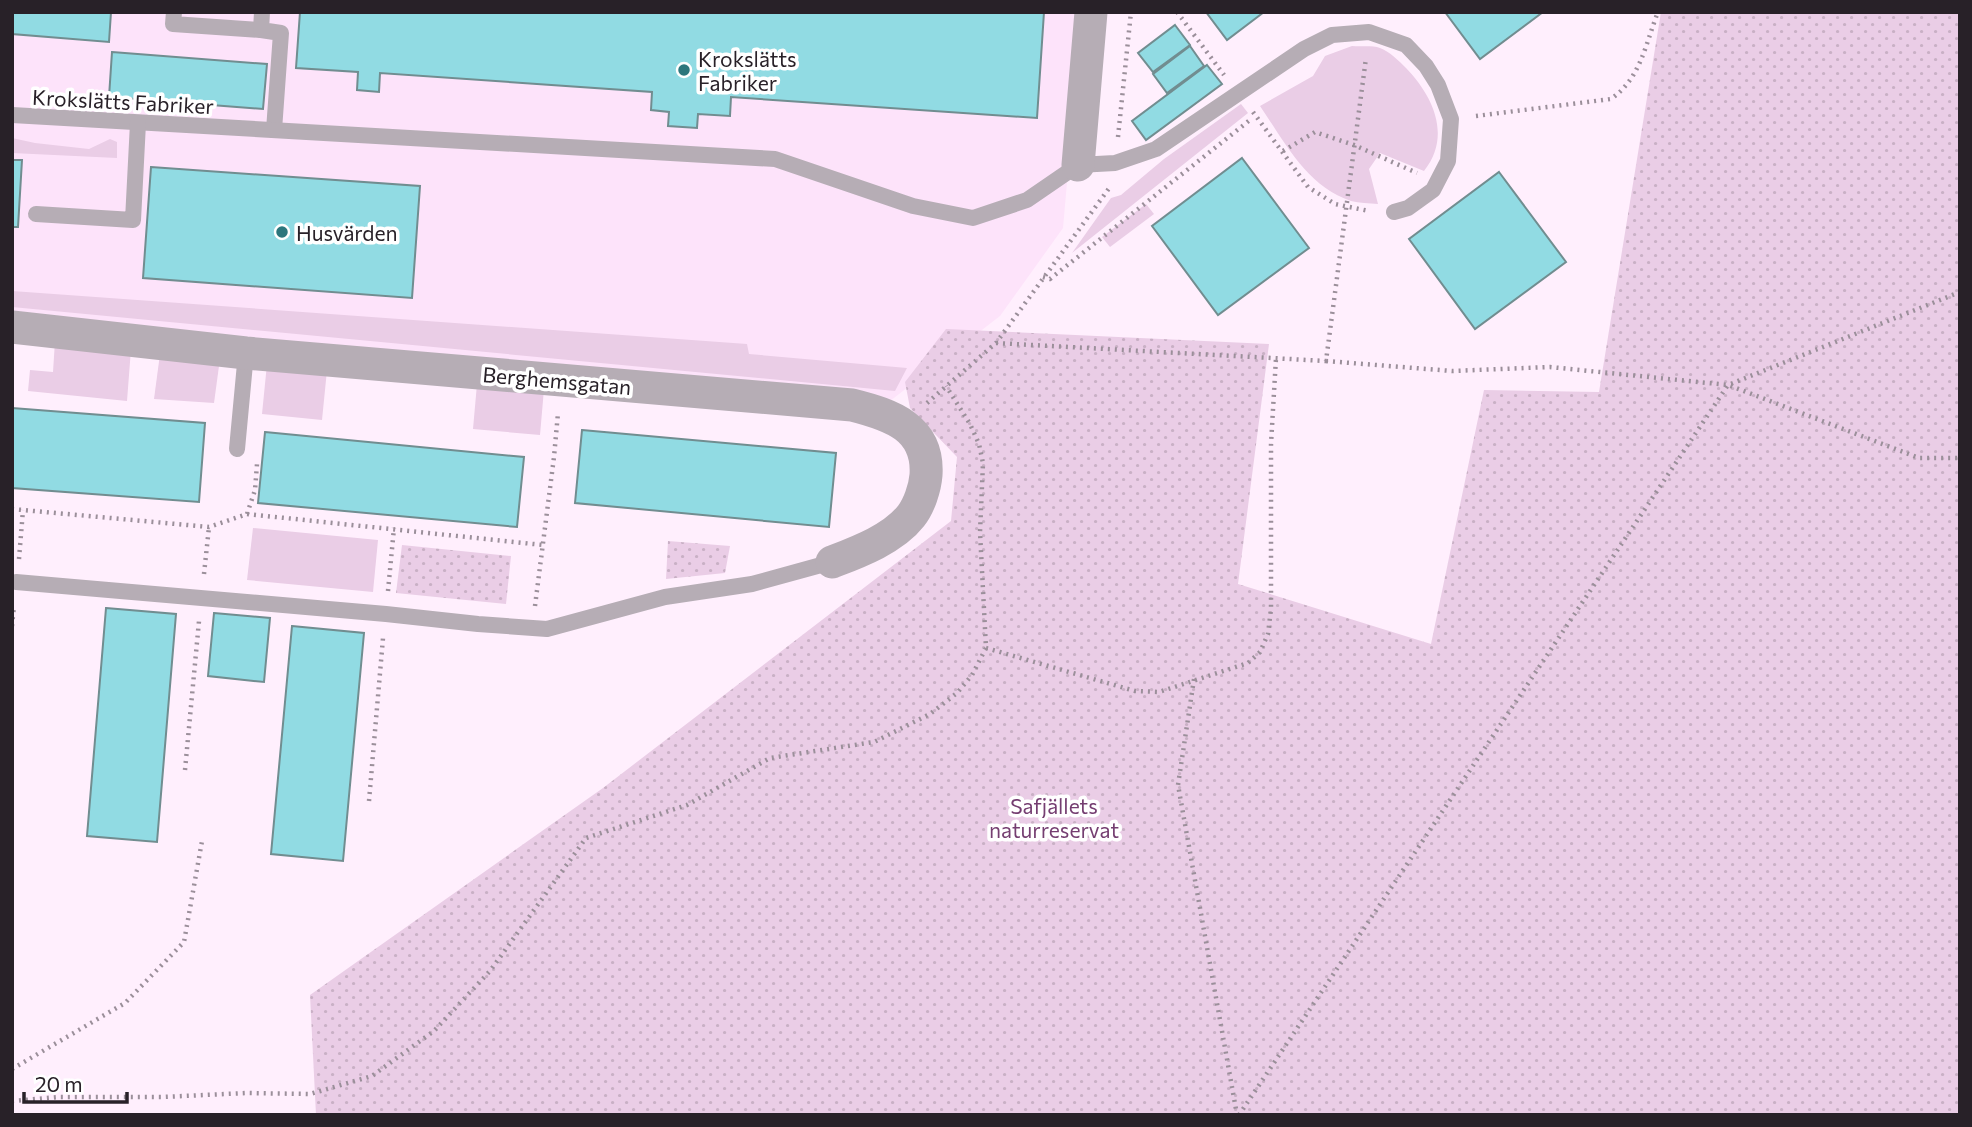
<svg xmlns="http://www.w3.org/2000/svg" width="1972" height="1127" font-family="Commissioner,sans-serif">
  <defs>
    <pattern id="park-dots" width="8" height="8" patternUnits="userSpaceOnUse" patternTransform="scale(1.75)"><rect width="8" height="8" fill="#eacde6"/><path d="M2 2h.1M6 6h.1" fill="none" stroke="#c9b0c5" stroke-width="1.8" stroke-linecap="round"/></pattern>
  </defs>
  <rect width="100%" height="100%" fill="#ffeffd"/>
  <polygon fill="#fde3fa" points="12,12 1082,12 1063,228 1000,316 890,401 12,318"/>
  <g fill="#eacde6">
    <path d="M1352,46C1361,47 1372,45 1380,48C1389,51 1399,61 1406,68C1433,96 1452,136 1424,171L1380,153L1369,169L1378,204C1369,203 1359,203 1351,201C1307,187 1284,141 1260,106L1313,76L1325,56Z"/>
    <polygon points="1241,104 1248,113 1072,253 1111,198 1121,195 1164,159"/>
    <polygon points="12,138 35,143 89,149 110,139 117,142 117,158 12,153"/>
    <polygon points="1146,204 1154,214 1110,247 1102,237"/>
    <polygon points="12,291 747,344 749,354 907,368 895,391 12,307"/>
    <polygon points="55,341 131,349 127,401 28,391 30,370 53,372"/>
    <polygon points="160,354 219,366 214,403 154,399"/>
    <polygon points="267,364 327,370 322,420 262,414"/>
    <polygon points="477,384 544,389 540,435 473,429"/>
    <polygon points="253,528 378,540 373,592 247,580"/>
  </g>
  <g fill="url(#park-dots)">
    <polygon points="1661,12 1960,12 1960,1115 316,1115 310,995 603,788 951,521 957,457 910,408 905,382 946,329 1269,344 1238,584 1431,644 1484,390 1599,392"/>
    <polygon points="668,541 730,546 725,573 666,579"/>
    <polygon points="402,545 511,556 506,604 396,593"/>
  </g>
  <g fill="#91dbe3" stroke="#718d90" stroke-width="2">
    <polygon points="12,12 111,12 109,42 12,34"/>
    <polygon points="300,12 1044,12 1037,118 731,97 730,116 698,114 697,128 668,126 669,112 651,110 652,92 380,73 379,92 357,90 358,72 296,68"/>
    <polygon points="1206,12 1264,12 1227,40"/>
    <polygon points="1445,12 1543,12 1480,59"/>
    <polygon points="1175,25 1190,45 1153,72 1138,53"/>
    <polygon points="1190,46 1204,66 1167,93 1153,74"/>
    <polygon points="112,52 267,64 263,109 109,97"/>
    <polygon points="1207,65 1222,84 1146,140 1132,121"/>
    <polygon points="1242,158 1309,248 1218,315 1152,226"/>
    <polygon points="12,160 22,160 18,227 12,227"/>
    <polygon points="151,167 420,186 412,298 143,278"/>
    <polygon points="1499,172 1566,262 1475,329 1409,239"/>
    <polygon points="12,408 205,423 199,502 12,488"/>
    <polygon points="582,430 836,453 829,527 575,503"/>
    <polygon points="265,432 524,457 517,527 258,503"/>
    <polygon points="106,608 176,614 157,842 87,836"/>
    <polygon points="214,613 270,618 264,682 208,676"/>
    <polygon points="292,626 364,633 343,861 271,854"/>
  </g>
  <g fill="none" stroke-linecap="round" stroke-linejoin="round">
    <g stroke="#9b8f9a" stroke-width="4.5" stroke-dasharray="2 5" stroke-linecap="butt">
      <polyline points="1177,12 1224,75"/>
      <polyline points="1253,112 1308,187 1335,204 1369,211"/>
      <path d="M1476,116L1611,99C1641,78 1645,45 1658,12"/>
      <polyline points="1118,137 1131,12"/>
      <polyline points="1283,151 1315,132 1354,145 1417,173"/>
      <polyline points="1043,277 1050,279 1250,120"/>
      <polyline points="996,343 1326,361 1366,58"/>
      <polyline points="1326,361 1452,371 1550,367 1728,385 1919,458 1960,458"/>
      <polyline points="927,403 996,343 1110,187"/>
      <polyline points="12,509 209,527 247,514 543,545"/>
      <polyline points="247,514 255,490 257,464"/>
      <polyline points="19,559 23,510"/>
      <polyline points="204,574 209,527"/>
      <polyline points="388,591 394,528"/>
      <polyline points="535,606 554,457 558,413"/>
      <polyline points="12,626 14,606"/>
      <polyline points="986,648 1135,691 1159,692 1248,663 1260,652 1268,634 1271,609 1271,444 1276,358"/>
      <polyline points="1194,679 1178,785 1237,1115"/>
      <polyline points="185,770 199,621"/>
      <polyline points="369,801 383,638"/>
      <polyline points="12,1069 125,1003 184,942 202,841"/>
      <polyline points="12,1101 59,1097 163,1097 247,1093 310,1094 372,1076 434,1031 490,971 586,838 687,805 770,758 874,742 930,714 957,693 972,675 986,648 980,532 983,463 979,444 970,424 946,386"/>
      <polyline points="1239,1115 1728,385 1960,292"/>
    </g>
    <g stroke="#b6adb5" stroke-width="16">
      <polyline points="174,12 173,24 261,30"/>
      <polyline points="262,12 261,30 281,33 274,130"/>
      <polyline points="12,115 775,159 913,206 973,218 1027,200 1078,165 1115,163 1156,149 1304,49 1332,35 1369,32 1406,45 1426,66 1438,85 1451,119 1448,161 1433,190 1408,208 1394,212"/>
      <polyline points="36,214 133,220 138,123"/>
      <polyline points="237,449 246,353"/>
      <polyline points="16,582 386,614 478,624 547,629 665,597 752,584 832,562"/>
    </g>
    <g stroke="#b6adb5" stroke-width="33">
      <polyline points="1078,165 1091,12"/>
      <path d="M12,327L246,353L852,405C892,415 929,428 926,475C925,488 919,506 911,516C893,539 858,552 832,562"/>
    </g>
  </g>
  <g fill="#2c767c" stroke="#fff" stroke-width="2.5">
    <circle cx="684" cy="70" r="7"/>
    <circle cx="282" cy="232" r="7"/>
  </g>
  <g text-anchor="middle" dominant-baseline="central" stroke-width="7" stroke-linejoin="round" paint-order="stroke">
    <g font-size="21" fill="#282128" stroke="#fff" text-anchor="start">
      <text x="698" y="58">Krokslätts<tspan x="698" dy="24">Fabriker</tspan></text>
      <text x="296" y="232">Husvärden</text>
    </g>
    <g font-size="21" fill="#282128" stroke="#fff">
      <text transform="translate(123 101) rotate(3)">Krokslätts Fabriker</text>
      <text transform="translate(557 380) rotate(5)">Berghemsgatan</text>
    </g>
    <g font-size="21" fill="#753e71" stroke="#fff">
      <text x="1054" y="805">Safjällets<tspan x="1054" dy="24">naturreservat</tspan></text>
    </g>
  </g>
  <rect width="1972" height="1127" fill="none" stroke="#282128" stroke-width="28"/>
  <path d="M24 1092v10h103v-10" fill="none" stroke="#282128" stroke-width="3.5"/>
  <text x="35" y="1092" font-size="21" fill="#282128" stroke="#ffffff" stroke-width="5" paint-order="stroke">20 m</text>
</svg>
